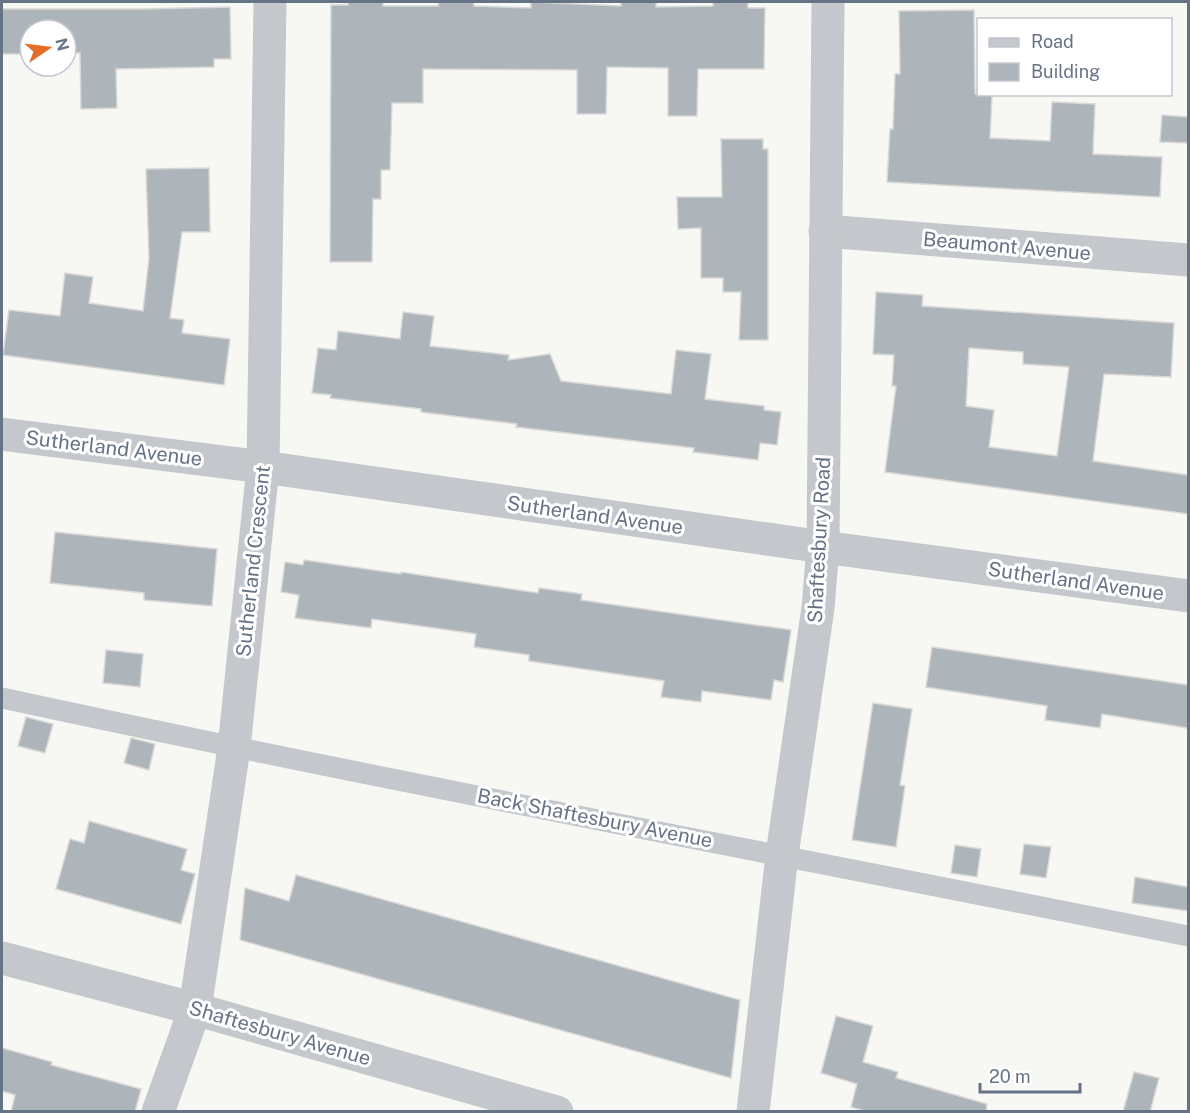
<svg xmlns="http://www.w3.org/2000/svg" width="1190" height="1113" font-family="'Public Sans',sans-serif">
  <rect width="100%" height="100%" fill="#f7f7f4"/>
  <g fill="#adb4ba" stroke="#d8d9d6" stroke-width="1.5" fill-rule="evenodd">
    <polygon points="348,2 383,2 383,6 438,6 439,2 473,2 474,6 531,8 531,2 621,6 621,2 656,2 656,7 713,6 713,2 748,2 748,8 765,8 764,69 698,69 697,116 668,116 668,68 607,67 606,114 577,114 577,70 423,69 423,103 392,103 390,170 381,170 381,199 373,199 372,262 330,262 331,5 348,5"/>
    <polygon points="230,7 231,59 214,59 214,67 116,69 117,108 81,109 80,53 66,53 66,30 30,30 30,54 2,54 2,9 144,9"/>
    <polygon points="974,10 975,94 992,95 990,138 1050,141 1052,102 1095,104 1093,154 1162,157 1160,197 887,182 890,129 893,129 895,74 900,74 899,11"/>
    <polygon points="1162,115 1188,117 1188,143 1160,142"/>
    <polygon points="721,139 763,139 763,149 768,149 768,340 739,340 741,292 723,292 723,278 701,278 701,228 678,229 677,197 722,197"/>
    <polygon points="209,168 210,232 182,232 170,318 184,320 182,333 230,339 224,385 3,355 9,310 60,316 65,273 93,277 89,303 143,311 149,258 146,169"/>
    <path d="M876,292L923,295L922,306L1174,323L1171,377L1104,374L1093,461L1188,475V514L885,472L896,386H892L894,355L873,354ZM969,348L1023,352V364L1069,367L1057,456L989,447L994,410L966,406Z"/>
    <polygon points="403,312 434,316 430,346 509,355 508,360 550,354 561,381 671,394 676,350 711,354 705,399 764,406 764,410 781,412 777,445 760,443 758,460 693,452 694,448 516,427 517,424 421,412 421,409 330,398 331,395 312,393 318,348 336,350 338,331 400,339"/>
    <polygon points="55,532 217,549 212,606 144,600 144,593 50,583"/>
    <polygon points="304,560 401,574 401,572 538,593 539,588 561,591 582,594 581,600 791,630 783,682 774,680 771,700 702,691 701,702 661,697 664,681 529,661 529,655 474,647 476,634 372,619 371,628 295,618 299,595 281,592 285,562 303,565"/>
    <polygon points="932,647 1188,685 1188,728 1102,714 1100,728 1045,720 1047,706 926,687"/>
    <polygon points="106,650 143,654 140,687 103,683"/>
    <polygon points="873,703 912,709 900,785 905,786 896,847 852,840"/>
    <polygon points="26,717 53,724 45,753 18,746"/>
    <polygon points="131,738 155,744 149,770 124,763"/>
    <polygon points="89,821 187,849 181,870 195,874 181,924 56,889 70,839 84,843"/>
    <polygon points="1024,844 1051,847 1046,878 1020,874"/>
    <polygon points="955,845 981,849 977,877 951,873"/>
    <polygon points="296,875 740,1000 731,1078 240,940 245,888 289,901"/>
    <polygon points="1135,877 1188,887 1188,911 1132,903"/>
    <polygon points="836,1016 873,1026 863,1062 898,1072 896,1078 987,1104 986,1112 868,1112 851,1107 857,1084 821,1073"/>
    <polygon points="2,1048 52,1062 51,1065 141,1089 135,1112 11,1112 15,1095 2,1091"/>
    <polygon points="1134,1072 1159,1078 1150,1112 1123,1112"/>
  </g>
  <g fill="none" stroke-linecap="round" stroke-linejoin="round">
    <path stroke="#c4c7cb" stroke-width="21" d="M2,698C396,783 793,857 1188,936"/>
    <g stroke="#c4c7cb" stroke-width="33">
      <polyline points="825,231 1188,260"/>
      <polyline points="2,434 263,467 823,547 1188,596"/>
      <polyline points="2,958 195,1009 557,1112"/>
      <polyline points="158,1112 195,1009 234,748 263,467 270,2"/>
      <polyline points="753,1112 782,855 818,608 823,547 828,2"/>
    </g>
  </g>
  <g text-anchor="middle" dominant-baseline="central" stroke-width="6" stroke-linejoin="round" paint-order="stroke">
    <g font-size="20" fill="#667385" stroke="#fff">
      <text transform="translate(1007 246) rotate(5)">Beaumont Avenue</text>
      <text transform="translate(114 448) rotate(7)">Sutherland Avenue</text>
      <text transform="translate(595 515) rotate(8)">Sutherland Avenue</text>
      <text transform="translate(819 540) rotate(-87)">Shaftesbury Road</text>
      <text transform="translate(253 561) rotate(-84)">Sutherland Crescent</text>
      <text transform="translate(1076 581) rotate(8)">Sutherland Avenue</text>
      <text transform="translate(595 818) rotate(11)">Back Shaftesbury Avenue</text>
      <text transform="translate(280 1033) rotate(16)">Shaftesbury Avenue</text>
    </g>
  </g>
  <rect width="1190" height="1113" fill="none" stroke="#667385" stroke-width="6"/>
  <rect x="977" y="18" width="195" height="78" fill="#ffffff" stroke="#c2c7ce" stroke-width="1.5"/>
  <rect x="989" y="38" width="30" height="9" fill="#c4c7cb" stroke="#c2c7ce" stroke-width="1.5"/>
  <text x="1031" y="48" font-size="18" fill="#667385">Road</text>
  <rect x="989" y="63" width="30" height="18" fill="#adb4ba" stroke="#c2c7ce" stroke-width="1.5"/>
  <text x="1031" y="78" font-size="18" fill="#667385">Building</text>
  <g transform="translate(48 48) rotate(76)"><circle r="28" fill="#ffffff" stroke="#c2c7ce" stroke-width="1.5"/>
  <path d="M0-4.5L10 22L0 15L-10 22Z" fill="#e46c27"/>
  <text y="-9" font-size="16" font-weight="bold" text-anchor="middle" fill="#667385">N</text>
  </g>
  <path d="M980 1083v9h100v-9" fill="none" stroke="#667385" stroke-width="3"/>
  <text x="989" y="1083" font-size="18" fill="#667385" stroke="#ffffff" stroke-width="4.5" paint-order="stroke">20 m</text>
</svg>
